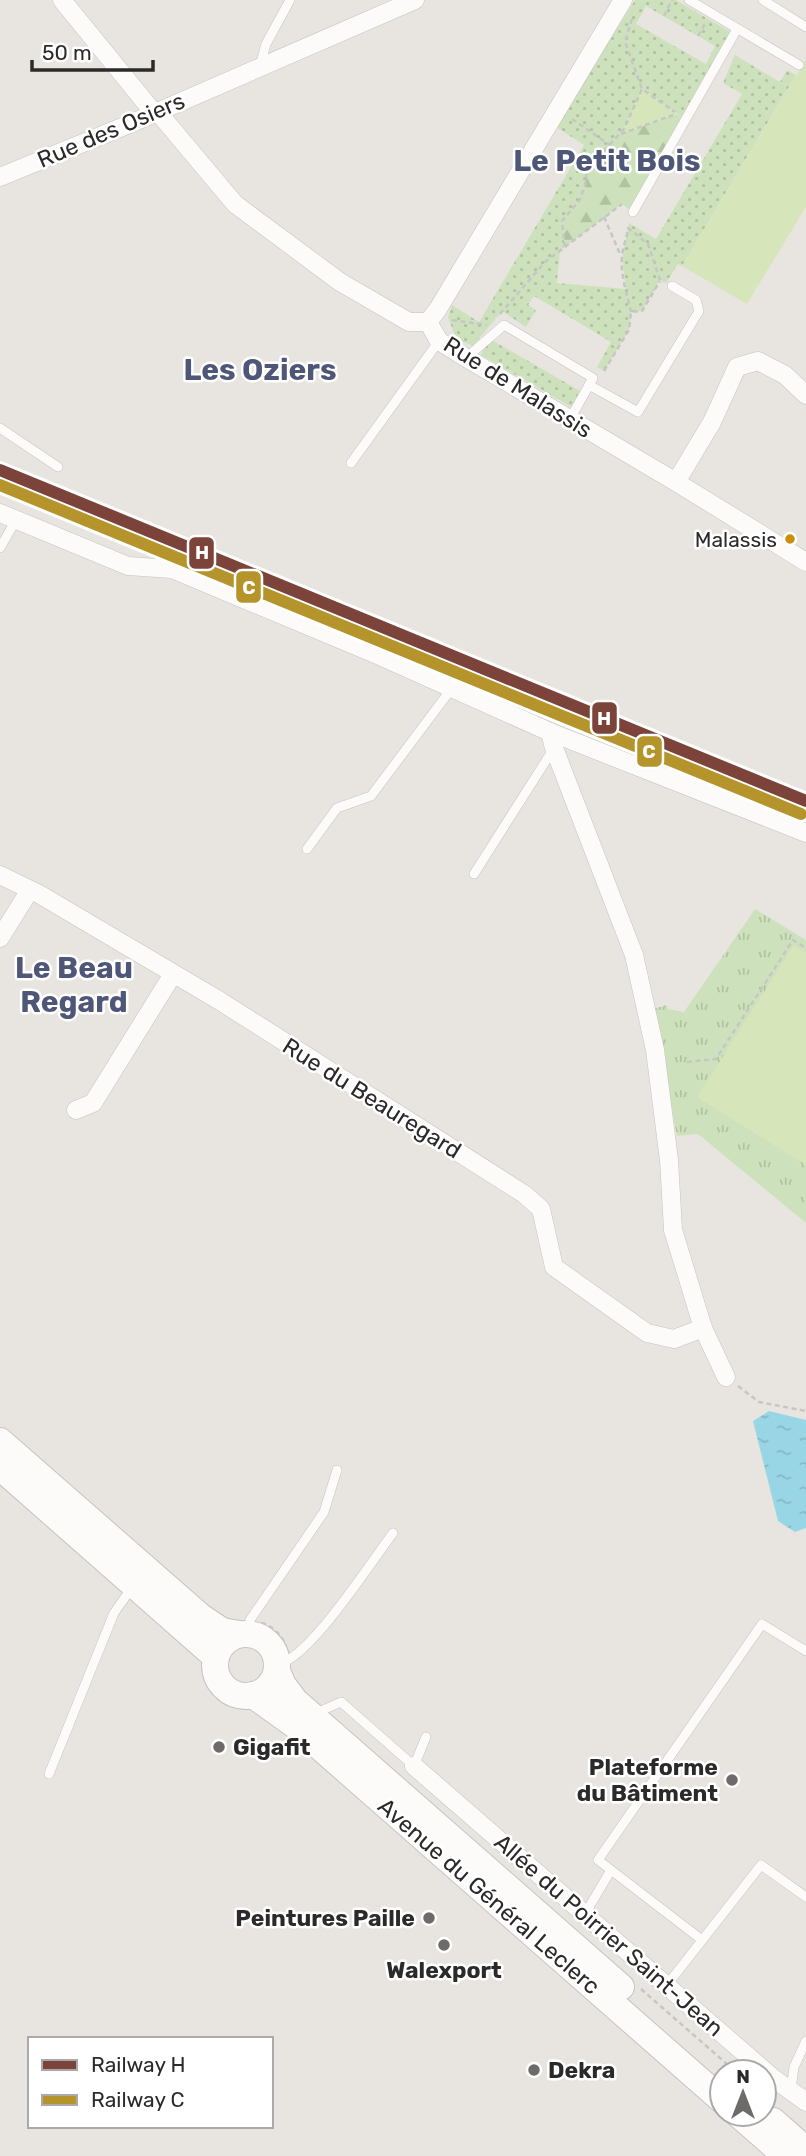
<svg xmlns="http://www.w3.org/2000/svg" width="806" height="2156" font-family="Rubik,sans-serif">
  <defs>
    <pattern id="grass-dots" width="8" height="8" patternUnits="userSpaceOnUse" patternTransform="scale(1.75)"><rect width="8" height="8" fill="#cde2bc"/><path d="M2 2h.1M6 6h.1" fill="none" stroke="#b0c2a2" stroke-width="1.8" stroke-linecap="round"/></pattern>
    <pattern id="forest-firs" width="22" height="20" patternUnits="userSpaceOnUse" patternTransform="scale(1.75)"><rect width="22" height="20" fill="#cde2bc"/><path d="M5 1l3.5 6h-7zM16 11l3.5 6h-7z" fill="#b0c2a2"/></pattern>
    <pattern id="park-tufts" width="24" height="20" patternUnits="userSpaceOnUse" patternTransform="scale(1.75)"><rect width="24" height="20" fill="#cde2bc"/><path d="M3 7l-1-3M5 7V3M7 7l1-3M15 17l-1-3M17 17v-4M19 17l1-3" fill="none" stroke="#b0c2a2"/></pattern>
    <pattern id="water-ripples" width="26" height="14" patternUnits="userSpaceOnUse" patternTransform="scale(1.75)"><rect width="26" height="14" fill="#99d6e5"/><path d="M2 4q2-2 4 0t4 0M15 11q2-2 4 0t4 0" fill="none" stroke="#84b8c5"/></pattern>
  </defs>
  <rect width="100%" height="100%" fill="#e8e5e1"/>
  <g fill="url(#grass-dots)" fill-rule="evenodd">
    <path d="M635,0H676L734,34L685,119L642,89L624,129L588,169L585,186L579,201L562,221L565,247L560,251L557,283L626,289L622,259L629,223L656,239L742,94L723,83L735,55L780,82L787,70L796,75L682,266L678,264L666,283L660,280L642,311L631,312L629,330L604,371L597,367L611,342L534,296L528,305L536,310L526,327L502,311L473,346L456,339L448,317L452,305L479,322L584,145L556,127ZM646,6L715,46L706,64L636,24Z"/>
    <polygon points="492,340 580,391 571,407 481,355 483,349"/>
  </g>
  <polygon fill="url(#forest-firs)" points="677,114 685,119 633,212 622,204 565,247 562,221 579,200 585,186 587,169 618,135"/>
  <polygon fill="url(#park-tufts)" points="755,909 806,940 806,1223 698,1134 677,1136 653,1009 667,1005 668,1009 684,1012"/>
  <g fill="#d7e5ba">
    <polygon points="806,59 806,207 747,304 682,266"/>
    <polygon points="642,89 677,114 618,135 624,128"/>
    <polygon points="794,945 806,953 806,1165 697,1097"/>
  </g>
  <polygon fill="url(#water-ripples)" points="769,1411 806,1420 806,1528 795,1532 778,1521 753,1421"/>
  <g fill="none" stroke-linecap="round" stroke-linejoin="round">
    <g stroke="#c4c4c3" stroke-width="10">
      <g id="lane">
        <polyline points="689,0 799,65"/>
        <polyline points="763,0 806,27"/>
        <polyline points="260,66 266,44 290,0"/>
        <polyline points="633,212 737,29"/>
        <polyline points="466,358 504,325 593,378 570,419"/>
        <polyline points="589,385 638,412 699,311 696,300 672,286"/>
        <polyline points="0,428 58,467"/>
        <polyline points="351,463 439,341"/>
        <polyline points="0,548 16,520"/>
        <polyline points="307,849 337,808 371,796 452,688"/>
        <polyline points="474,874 554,748"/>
        <polyline points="250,1634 250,1620 324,1512 337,1470"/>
        <path d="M278,1664C309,1659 371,1562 393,1533"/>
        <polyline points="316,1713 341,1702 414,1766 426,1737"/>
        <polyline points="49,1774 114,1613 133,1586"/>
        <polyline points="611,1870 598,1860 762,1624 806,1651"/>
        <polyline points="585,1914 611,1870 702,1940"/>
        <polyline points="667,1985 761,1865 806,1897"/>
        <polyline points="791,2090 794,2067 806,2041"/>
      </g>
    </g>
    <g stroke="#c4c4c3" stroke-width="19">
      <g id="street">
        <polyline points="62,0 154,113"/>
        <polyline points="157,111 235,204 340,282 409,322 428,322 439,341 458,353 676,482 806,562"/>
        <polyline points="0,177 132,123 415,0"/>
        <polyline points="428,322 438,309 623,0"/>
        <polyline points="676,482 712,422 737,367 758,361 785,375 806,395"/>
        <polyline points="0,513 128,566 172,569 380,656 550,732 806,833"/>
        <polyline points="550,732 554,748 634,955 655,1050 669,1160 673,1230 703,1328 726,1377"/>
        <polyline points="0,875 39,894 220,1001 524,1194 541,1209 554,1267 647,1333 674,1339 703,1328"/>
        <polyline points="0,938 30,890"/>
        <polyline points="76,1110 93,1103 173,974"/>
        <polyline points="414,1766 773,2078 806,2102"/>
      </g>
    </g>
    <g stroke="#c4c4c3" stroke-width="28">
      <g id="secondary">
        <polyline points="0,1441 201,1617 222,1631 239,1634"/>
        <polyline points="0,1467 216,1657"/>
        <circle cx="246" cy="1665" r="31"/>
        <polyline points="277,1671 283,1685 295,1701 621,1987"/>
        <polyline points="253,1695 296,1726 722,2100"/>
        <polyline points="738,2114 786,2156"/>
        <polyline points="773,2121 806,2150"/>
      </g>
    </g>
    <g stroke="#c6c6c5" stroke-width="2.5" stroke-dasharray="5 3.5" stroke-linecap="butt">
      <polyline points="664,16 672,0"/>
      <polyline points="632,19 625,42 642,89"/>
      <polyline points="698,36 706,22"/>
      <polyline points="572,119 610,145"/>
      <polyline points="621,134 673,115"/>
      <polyline points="604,217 621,256"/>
      <polyline points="565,247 562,221 579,201 585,186 587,169 624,129 642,89 675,112"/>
      <path d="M631,312C627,294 620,274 622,256C623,246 627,238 628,228L648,244L660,280"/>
      <polyline points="500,314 545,262 622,204"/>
      <polyline points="452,320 487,325"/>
      <polyline points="604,371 629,330 631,312 642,311 660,281"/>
      <polyline points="687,1062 716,1059 793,940 806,948"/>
      <polyline points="738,1386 759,1402 806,1411"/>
      <path d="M261,1623C272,1625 282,1636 286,1646"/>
      <polyline points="641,1989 736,2072"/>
    </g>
    <use href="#lane" stroke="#fcfbfa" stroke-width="9"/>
    <use href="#street" stroke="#fcfbfa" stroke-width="18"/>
    <use href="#secondary" stroke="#fcfbfa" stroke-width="26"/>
    <g stroke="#fff" stroke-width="18">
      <polyline id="rail-1" points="0,470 806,801"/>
    </g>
    <g stroke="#fff" stroke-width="18">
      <polyline id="rail-2" points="0,485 801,814"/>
    </g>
    <use href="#rail-1" stroke="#7b4339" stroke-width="12"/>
    <use href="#rail-2" stroke="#b4942b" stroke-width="12"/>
  </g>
  <circle fill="#ce8d08" stroke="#fff" stroke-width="2.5" cx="790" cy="539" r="6"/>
  <g fill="#6c6b6a" stroke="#fff" stroke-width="2.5">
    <circle cx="219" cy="1747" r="7"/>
    <circle cx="732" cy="1780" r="7"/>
    <circle cx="429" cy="1918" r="7"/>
    <circle cx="444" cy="1945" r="7"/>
    <circle cx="534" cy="2070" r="7"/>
  </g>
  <g text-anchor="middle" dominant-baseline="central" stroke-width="5" stroke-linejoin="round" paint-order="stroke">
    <g font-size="21" fill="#2a2a2a" stroke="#fff" text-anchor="end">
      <text x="777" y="539">Malassis</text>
    </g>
    <g font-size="23" fill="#2a2a2a" stroke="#fff">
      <text transform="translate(111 130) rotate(-23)">Rue des Osiers</text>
      <text transform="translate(518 387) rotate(32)">Rue de Malassis</text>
      <text transform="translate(372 1098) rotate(32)">Rue du Beauregard</text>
      <text transform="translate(489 1896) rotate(41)">Avenue du Général Leclerc</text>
      <text transform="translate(609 1935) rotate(41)">Allée du Poirrier Saint-Jean</text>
    </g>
    <g font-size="23" font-weight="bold" fill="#2a2a2a" stroke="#fff" text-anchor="start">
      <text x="233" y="1747">Gigafit</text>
      <text x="718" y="1767" text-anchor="end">Plateforme<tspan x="718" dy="26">du Bâtiment</tspan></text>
      <text x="415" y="1918" text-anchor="end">Peintures Paille</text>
      <text x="444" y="1970" text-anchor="middle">Walexport</text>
      <text x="548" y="2070">Dekra</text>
    </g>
    <g font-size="30" font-weight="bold" fill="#4e5778" stroke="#fff">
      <text x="607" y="161">Le Petit Bois</text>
      <text x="260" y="370">Les Oziers</text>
      <text x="74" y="968">Le Beau<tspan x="74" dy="34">Regard</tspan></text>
    </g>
  </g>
  <g stroke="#fff" stroke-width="2.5">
    <rect x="188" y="536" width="27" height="34" rx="7" fill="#7b4339"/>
    <rect x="235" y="570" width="27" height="34" rx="7" fill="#b4942b"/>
    <rect x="591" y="701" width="27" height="34" rx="7" fill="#7b4339"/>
    <rect x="636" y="735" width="27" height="33" rx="7" fill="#b4942b"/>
  </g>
  <g font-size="19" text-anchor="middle" font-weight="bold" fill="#fff">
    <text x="202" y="559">H</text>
    <text x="249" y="594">C</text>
    <text x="604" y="725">H</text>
    <text x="649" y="758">C</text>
  </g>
  <rect x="28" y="2037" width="245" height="91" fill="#ffffff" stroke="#aaaaaa" stroke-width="2"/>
  <rect x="42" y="2060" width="35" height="10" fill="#7b4339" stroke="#aaaaaa" stroke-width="2"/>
  <text x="91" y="2072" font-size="21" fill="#2a2a2a">Railway H</text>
  <rect x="42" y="2095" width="35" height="10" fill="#b4942b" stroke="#aaaaaa" stroke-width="2"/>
  <text x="91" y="2107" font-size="21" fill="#2a2a2a">Railway C</text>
  <g transform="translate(743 2093)"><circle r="33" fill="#ffffff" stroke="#aaaaaa" stroke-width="2"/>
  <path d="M0-5L12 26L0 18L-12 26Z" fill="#6c6b6a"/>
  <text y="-10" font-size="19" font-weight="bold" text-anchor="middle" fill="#2a2a2a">N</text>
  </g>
  <path d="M32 60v10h121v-10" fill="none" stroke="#2a2a2a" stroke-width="3.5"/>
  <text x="42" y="60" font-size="21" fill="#2a2a2a" stroke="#ffffff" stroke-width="5" paint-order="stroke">50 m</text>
</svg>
